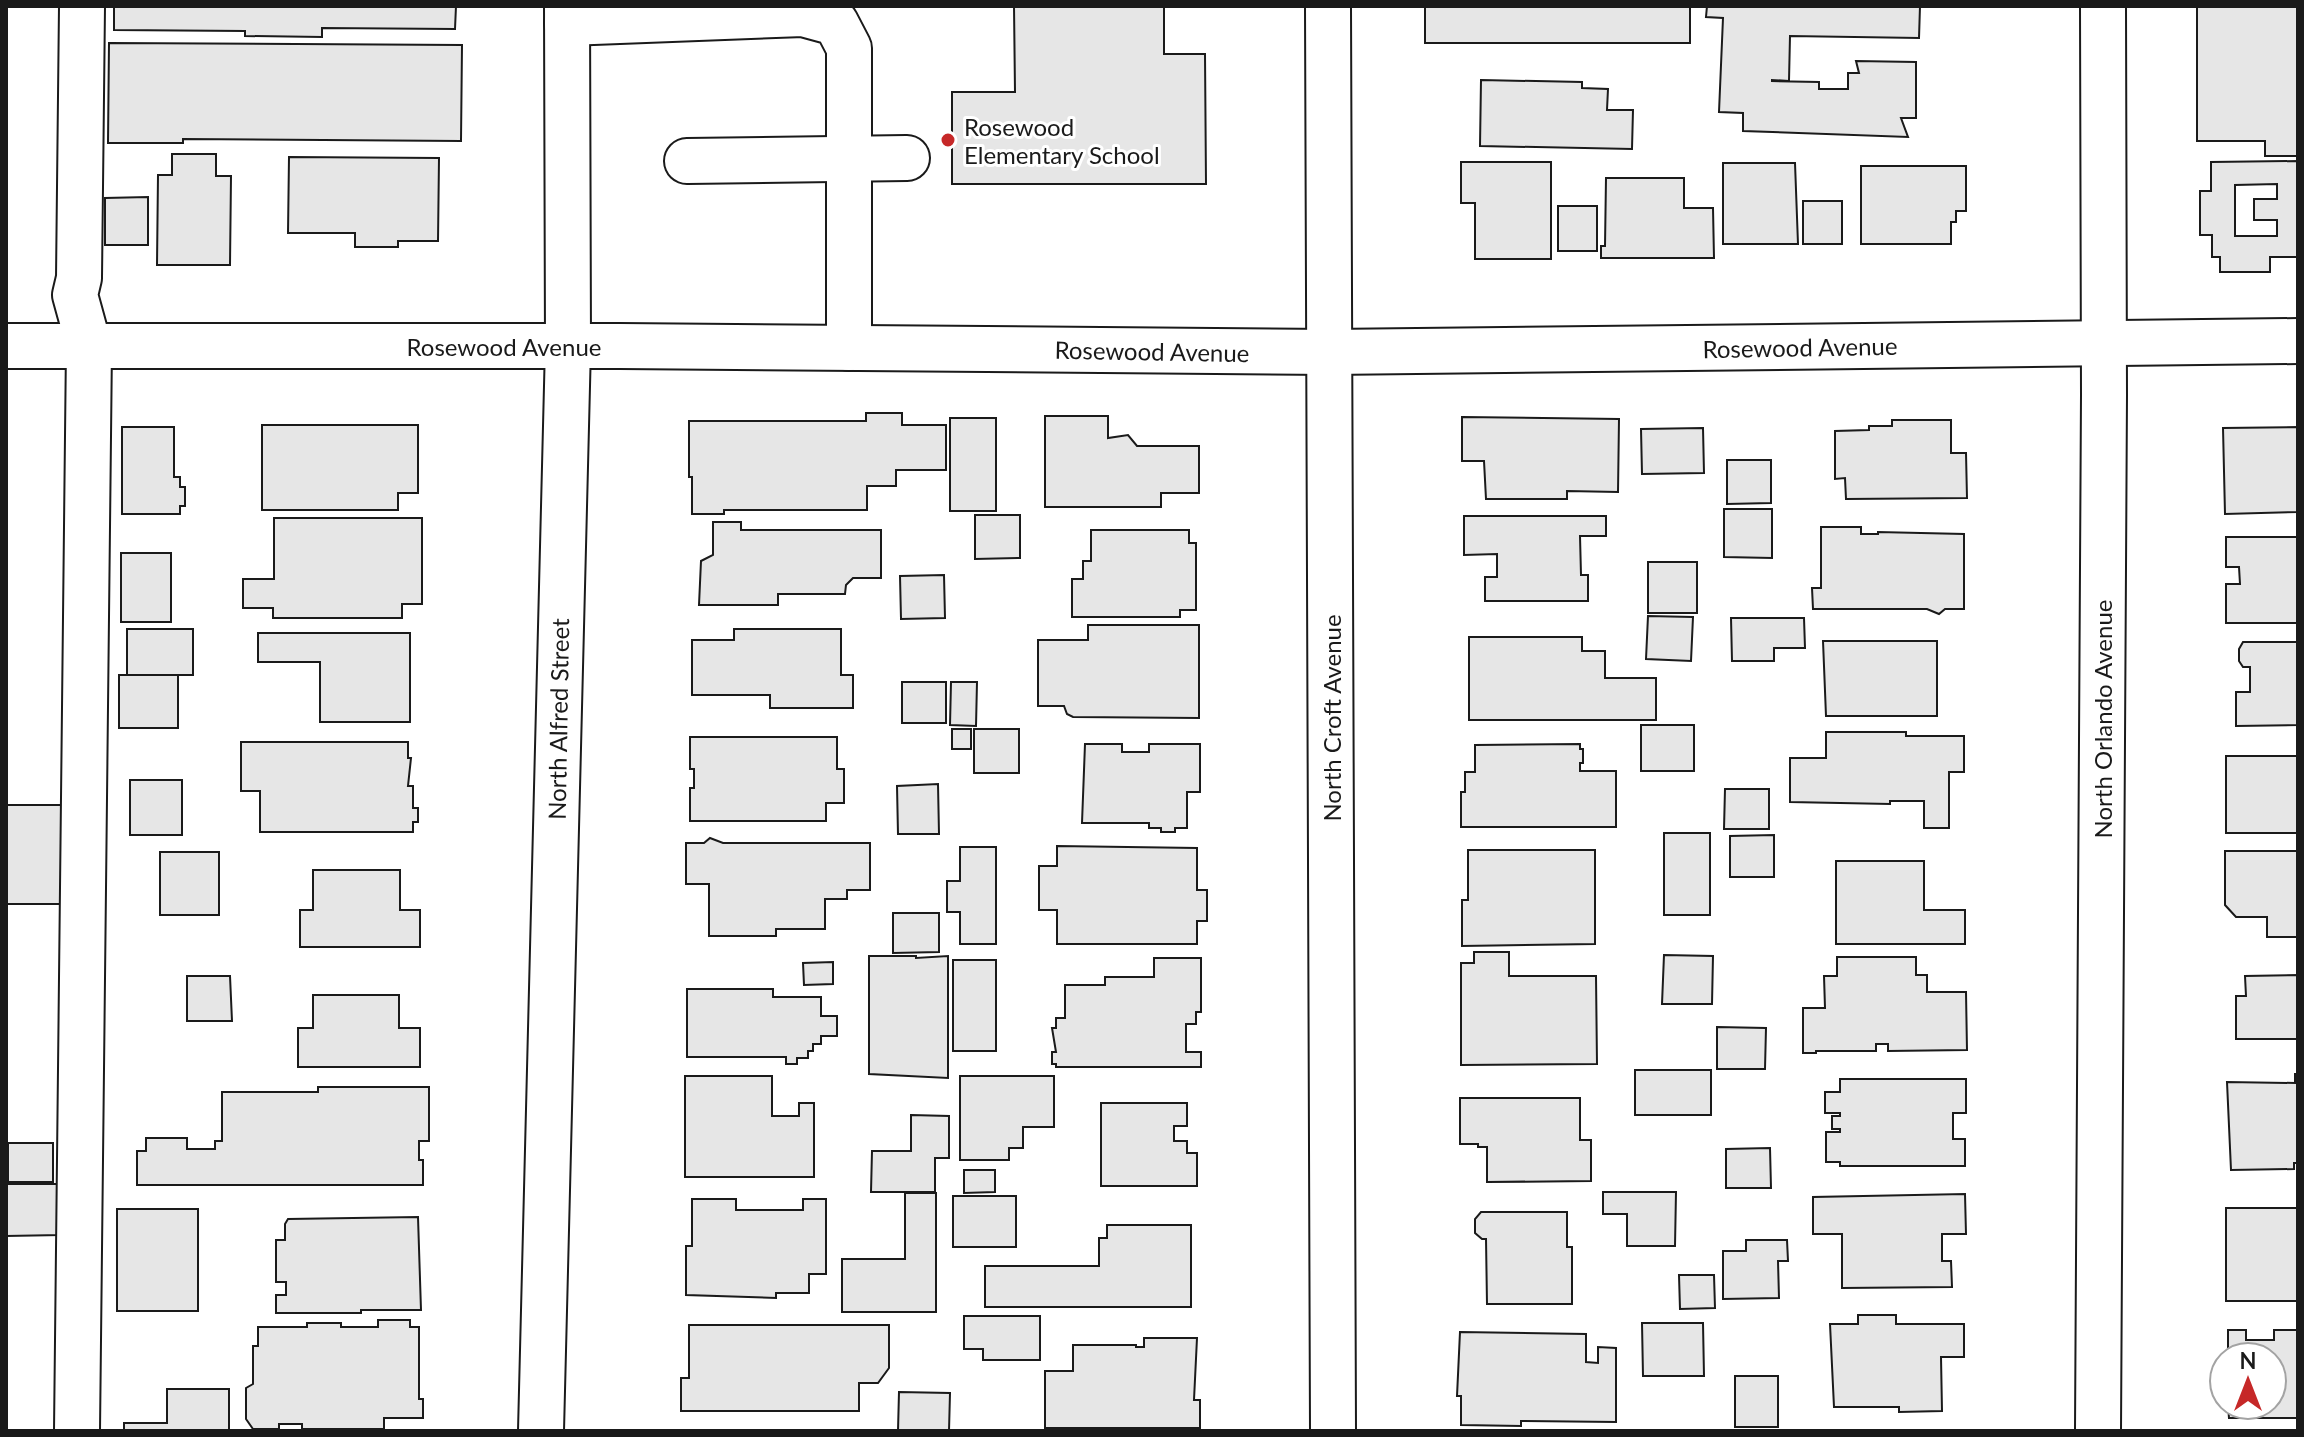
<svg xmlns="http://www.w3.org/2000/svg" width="2304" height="1437" font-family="Lato,sans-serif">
  <rect width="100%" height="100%" fill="#fff"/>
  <g fill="#e6e6e6" stroke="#1a1a1a" stroke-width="2" fill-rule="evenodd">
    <polygon points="114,6 456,6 455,29 322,28 322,37 245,36 245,31 114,30"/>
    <polygon points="1014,6 1164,6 1164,54 1205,54 1206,184 952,184 952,92 1015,92"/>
    <rect x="1425" y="6" width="265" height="37"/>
    <polygon points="1707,6 1920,6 1919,38 1790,36 1789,81 1772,80 1772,81 1819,82 1819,89 1848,89 1848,73 1859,73 1856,61 1916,62 1916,118 1901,118 1908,137 1743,131 1743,113 1719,112 1723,18 1706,17"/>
    <polygon points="2197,6 2298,6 2298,156 2265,156 2265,141 2197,141"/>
    <polygon points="109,43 462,45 461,141 183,139 183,143 108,143"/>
    <polygon points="1481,80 1582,82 1582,88 1608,89 1607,110 1633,110 1632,149 1480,146"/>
    <polygon points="172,154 216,154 216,176 231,176 230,265 157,265 158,175 172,175"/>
    <polygon points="289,157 439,158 438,241 398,241 398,247 355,247 355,233 288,233"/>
    <path d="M2298,161V257H2270V272H2220V257H2212V235H2200V191H2211V162ZM2277,184V199H2254V220H2277V236H2235V185Z"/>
    <polygon points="1461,162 1551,162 1551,259 1475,259 1475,203 1461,203"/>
    <polygon points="1723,163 1795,163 1798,244 1723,244"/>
    <polygon points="1861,166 1966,166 1966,211 1956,211 1956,222 1951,222 1951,244 1861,244"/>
    <polygon points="1606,178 1684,178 1684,208 1713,208 1714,258 1601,258 1601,246 1605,246"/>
    <polygon points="148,197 148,245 105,245 105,198"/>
    <rect x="1803" y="201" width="39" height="43"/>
    <rect x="1558" y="206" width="39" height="45"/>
    <polygon points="866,413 902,413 902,425 946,425 946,470 896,470 896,486 867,486 867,510 724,510 724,514 692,514 692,477 689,477 689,421 866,421"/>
    <polygon points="1045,416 1108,416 1108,438 1128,435 1137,446 1199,446 1199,493 1161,493 1161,507 1045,507"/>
    <polygon points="1462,417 1619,419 1618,492 1567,491 1567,499 1486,499 1484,461 1462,461"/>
    <rect x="950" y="418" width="46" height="93"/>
    <polygon points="1892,420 1951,420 1951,453 1966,453 1967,498 1846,499 1845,478 1835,479 1835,431 1869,430 1869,426 1892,426"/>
    <polygon points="262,425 418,425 418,493 398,493 398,510 262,510"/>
    <polygon points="122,427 174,427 174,477 180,477 180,487 185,487 185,506 180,506 180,514 122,514"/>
    <polygon points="2298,427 2298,512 2225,514 2223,428"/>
    <polygon points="1703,428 1704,473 1642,474 1641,429"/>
    <polygon points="1727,460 1771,460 1771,503 1727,504"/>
    <polygon points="1724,509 1772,509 1772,558 1724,557"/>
    <polygon points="975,515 1020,515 1020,558 975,559"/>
    <polygon points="1464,516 1606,516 1606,536 1580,536 1581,575 1588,575 1588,601 1485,601 1485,577 1497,577 1497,554 1464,555"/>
    <polygon points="274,518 422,518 422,604 402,604 402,618 273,618 273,608 243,608 243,579 274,579"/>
    <polygon points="713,522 741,522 741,530 881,530 881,578 853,578 846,585 845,594 778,594 778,605 699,605 701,561 713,555"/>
    <polygon points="1821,527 1861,527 1861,534 1878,534 1878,532 1964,534 1964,609 1945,609 1939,614 1927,609 1813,609 1812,588 1821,588"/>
    <polygon points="1091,530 1189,530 1189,543 1196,543 1196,610 1180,610 1180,617 1072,617 1072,579 1083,579 1083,561 1091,561"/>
    <polygon points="2226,537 2298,537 2298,623 2226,623 2226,584 2240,584 2239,567 2226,567"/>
    <rect x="121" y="553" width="50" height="69"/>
    <rect x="1648" y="562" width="49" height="51"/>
    <polygon points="944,575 945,618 901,619 900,576"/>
    <polygon points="1648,616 1693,617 1691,661 1646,659"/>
    <polygon points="1731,618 1804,618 1805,648 1774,648 1774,661 1732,661"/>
    <polygon points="1088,625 1199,625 1199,718 1073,717 1067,714 1064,706 1038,706 1038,640 1088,640"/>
    <rect x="127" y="629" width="66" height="46"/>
    <polygon points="734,629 841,629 841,675 853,675 853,708 770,708 770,695 692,695 692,640 734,640"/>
    <polygon points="258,633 410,633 410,722 320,722 320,662 258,662"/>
    <polygon points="1469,637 1582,637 1582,651 1605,651 1605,678 1656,678 1656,720 1469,720"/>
    <polygon points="1823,641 1937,641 1937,716 1826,716"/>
    <polygon points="2243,642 2298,642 2298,725 2236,726 2236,692 2250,692 2250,667 2243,667 2239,661 2239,649"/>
    <rect x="119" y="675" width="59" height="53"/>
    <rect x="902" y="682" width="44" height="41"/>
    <polygon points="951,682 977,682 976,726 950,725"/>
    <rect x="1641" y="725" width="53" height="46"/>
    <rect x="952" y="729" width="19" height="20"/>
    <rect x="974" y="729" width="45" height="44"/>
    <polygon points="1826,732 1906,732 1906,736 1964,736 1964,772 1949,772 1949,828 1924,828 1924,801 1890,801 1890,804 1790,802 1790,758 1826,758"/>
    <polygon points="690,737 837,737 837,769 844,769 844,803 826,803 826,821 690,821 690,788 694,788 694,769 690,769"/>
    <polygon points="241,742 408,742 408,758 411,758 408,786 413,786 413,808 418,808 418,822 413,822 413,832 260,832 260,791 241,791"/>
    <polygon points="1085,744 1122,744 1122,752 1149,752 1149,744 1200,744 1200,792 1187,792 1187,828 1175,828 1175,832 1161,832 1161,828 1149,828 1149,823 1082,823"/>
    <polygon points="1580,744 1580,749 1583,749 1583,763 1580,763 1580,771 1616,771 1616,827 1461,827 1461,792 1465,792 1465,772 1475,772 1475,745"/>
    <rect x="2226" y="756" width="72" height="77"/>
    <rect x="130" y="780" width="52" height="55"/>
    <polygon points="938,784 939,834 898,834 897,786"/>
    <polygon points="1725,789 1769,789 1769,829 1724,829"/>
    <rect x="6" y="805" width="58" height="99"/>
    <rect x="1664" y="833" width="46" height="82"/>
    <polygon points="1774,835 1774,877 1730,877 1730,836"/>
    <polygon points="710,838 723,843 870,843 870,890 847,890 847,899 825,899 825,929 776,929 776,936 709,936 709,884 686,884 686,843 704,843"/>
    <polygon points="1057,846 1197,848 1197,890 1207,890 1207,921 1197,921 1197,944 1057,944 1057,910 1039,910 1039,866 1057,866"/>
    <polygon points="960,847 996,847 996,944 960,944 960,912 947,912 947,881 960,881"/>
    <polygon points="1468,850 1595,850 1595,944 1462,946 1462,900 1468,900"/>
    <polygon points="2225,851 2297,851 2298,937 2267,937 2267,917 2236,917 2225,905"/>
    <rect x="160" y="852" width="59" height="63"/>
    <polygon points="1836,861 1924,861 1924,910 1965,910 1965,944 1836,944"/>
    <polygon points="313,870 400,870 400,910 420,910 420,947 300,947 300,910 313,910"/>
    <polygon points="893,913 939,913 939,952 893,953"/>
    <polygon points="1474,952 1509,952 1509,976 1596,976 1597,1064 1461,1065 1461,963 1474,963"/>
    <polygon points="1664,955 1713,956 1712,1004 1662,1004"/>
    <polygon points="869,956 916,956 916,958 948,956 948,1078 869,1074"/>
    <polygon points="1837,957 1916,957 1916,975 1927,975 1927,992 1966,992 1967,1050 1888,1051 1888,1044 1876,1044 1876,1051 1816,1051 1816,1053 1803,1053 1803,1008 1825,1008 1824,976 1837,976"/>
    <polygon points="1154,958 1201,958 1201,1012 1196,1012 1196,1024 1186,1024 1186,1052 1201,1052 1201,1067 1056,1067 1056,1064 1052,1064 1052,1052 1056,1052 1052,1028 1056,1028 1056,1018 1065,1018 1065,985 1105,985 1105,977 1154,977"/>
    <rect x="953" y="960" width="43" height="91"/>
    <polygon points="833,962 833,984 804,985 803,963"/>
    <polygon points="2298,975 2298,1039 2236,1039 2236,996 2246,996 2245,976"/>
    <polygon points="187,976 230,976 232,1021 187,1021"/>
    <polygon points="687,989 773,989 773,997 821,997 821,1016 837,1016 837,1036 821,1036 821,1044 813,1044 813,1051 808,1051 808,1058 797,1058 797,1064 786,1064 786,1057 687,1057"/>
    <polygon points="313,995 399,995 399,1028 420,1028 420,1067 298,1067 298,1028 313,1028"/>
    <polygon points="1717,1027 1766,1028 1765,1069 1717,1069"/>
    <rect x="1635" y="1070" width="76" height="45"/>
    <polygon points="2295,1074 2298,1074 2298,1163 2294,1163 2294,1169 2231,1170 2227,1082 2295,1083"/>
    <polygon points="685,1076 772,1076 772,1116 799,1116 799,1103 814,1103 814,1177 685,1177"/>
    <polygon points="960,1076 1054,1076 1054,1127 1023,1127 1023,1148 1009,1148 1009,1160 960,1160"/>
    <polygon points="1840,1079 1966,1079 1966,1113 1953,1113 1953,1139 1965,1139 1965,1166 1840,1166 1840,1162 1826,1162 1826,1132 1840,1132 1840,1129 1832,1129 1832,1116 1840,1116 1840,1113 1825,1113 1825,1092 1840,1092"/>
    <polygon points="318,1087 429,1087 429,1141 419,1141 419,1160 423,1160 423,1185 137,1185 137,1151 146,1151 146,1138 187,1138 187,1149 215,1149 215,1141 222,1141 222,1092 318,1092"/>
    <polygon points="1460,1098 1580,1098 1580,1140 1591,1140 1591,1181 1487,1182 1487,1147 1478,1147 1478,1144 1460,1144"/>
    <polygon points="1101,1103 1187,1103 1187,1126 1174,1126 1174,1141 1187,1141 1187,1153 1197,1153 1197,1186 1101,1186"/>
    <polygon points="911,1115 949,1116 949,1158 935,1158 935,1192 871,1192 872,1151 911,1151"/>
    <rect x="8" y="1143" width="45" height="39"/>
    <polygon points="1770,1148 1771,1188 1726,1188 1726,1149"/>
    <polygon points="964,1170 995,1170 995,1192 964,1193"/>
    <polygon points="6,1184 61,1184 61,1235 6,1236"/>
    <polygon points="1603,1192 1676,1192 1675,1246 1627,1246 1627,1214 1603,1214"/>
    <polygon points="905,1193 936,1193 936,1312 842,1312 842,1259 905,1259"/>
    <polygon points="1965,1194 1966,1234 1942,1234 1942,1261 1951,1261 1952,1287 1842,1288 1842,1234 1813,1234 1813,1197"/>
    <rect x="953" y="1196" width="63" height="51"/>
    <polygon points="692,1199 736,1199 736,1210 803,1210 803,1199 826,1199 826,1274 809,1274 809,1293 776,1293 776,1298 686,1295 686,1246 692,1246"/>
    <rect x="2226" y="1208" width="72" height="93"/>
    <rect x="117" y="1209" width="81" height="102"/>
    <polygon points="1481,1212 1567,1212 1567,1247 1572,1247 1572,1304 1487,1304 1486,1239 1482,1239 1475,1233 1475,1219"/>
    <polygon points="418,1217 421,1310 361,1310 361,1313 276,1313 276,1295 286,1295 286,1282 276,1282 276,1240 285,1240 285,1224 288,1219"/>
    <polygon points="1107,1225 1191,1225 1191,1307 985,1307 985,1266 1099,1266 1099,1238 1107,1238"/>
    <polygon points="1746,1240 1787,1240 1788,1261 1778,1261 1779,1298 1723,1299 1723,1251 1746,1251"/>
    <polygon points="1679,1275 1714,1275 1715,1308 1680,1309"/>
    <polygon points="1858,1315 1896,1315 1896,1324 1964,1324 1964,1357 1941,1357 1942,1411 1899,1412 1899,1407 1834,1407 1830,1324 1858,1324"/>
    <polygon points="964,1316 1040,1316 1040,1360 983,1360 983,1349 964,1349"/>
    <polygon points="378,1320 410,1320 410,1327 419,1327 419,1399 423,1399 423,1418 384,1418 384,1429 302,1429 302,1424 279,1424 279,1429 253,1429 246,1419 246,1388 253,1384 253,1346 258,1346 258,1327 307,1327 307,1323 341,1323 341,1327 378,1327"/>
    <polygon points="1642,1323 1703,1323 1704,1376 1643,1376"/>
    <polygon points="689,1325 889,1325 889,1368 878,1383 859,1383 859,1411 681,1411 681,1378 689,1378"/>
    <polygon points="2228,1330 2246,1330 2246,1340 2274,1340 2274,1330 2298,1330 2298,1418 2229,1418 2228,1405 2272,1405 2272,1357 2228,1357"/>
    <polygon points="1460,1332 1586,1334 1586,1362 1598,1363 1598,1347 1616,1348 1616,1422 1521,1421 1521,1426 1461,1425 1461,1396 1457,1396"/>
    <polygon points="1144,1338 1197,1338 1194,1400 1200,1400 1200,1428 1045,1428 1045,1371 1073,1371 1073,1345 1136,1345 1136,1347 1144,1347"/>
    <rect x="1735" y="1376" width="43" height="51"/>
    <polygon points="167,1389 229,1389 229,1431 124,1431 124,1423 167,1423"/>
    <polygon points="899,1392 950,1393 949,1431 898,1431"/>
  </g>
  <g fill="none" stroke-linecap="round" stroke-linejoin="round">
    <g stroke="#1a1a1a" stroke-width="48">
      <g id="minor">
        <polyline points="1328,6 1333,1431"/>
        <polyline points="567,23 803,14 836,23 849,48 849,348"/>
        <polyline points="687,161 907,158"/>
        <polyline points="6,346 620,346 1330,352 2298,341"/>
        <polyline points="77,1431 89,346 75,295 79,278 82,6"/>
        <polyline points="541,1431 568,346 567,6"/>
        <polyline points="2098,1431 2104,395 2103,6"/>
      </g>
    </g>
    <use href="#minor" stroke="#fff" stroke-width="44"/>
  </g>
  <circle fill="#c62828" stroke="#fff" stroke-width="3" cx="948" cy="140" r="8"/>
  <g text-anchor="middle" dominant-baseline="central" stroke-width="6" stroke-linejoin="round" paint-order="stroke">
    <g font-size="24" fill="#1a1a1a" stroke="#fff" text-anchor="start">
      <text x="964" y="126">Rosewood<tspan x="964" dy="28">Elementary School</tspan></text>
    </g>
    <g font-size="24" fill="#1a1a1a" stroke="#fff">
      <text x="504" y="346">Rosewood Avenue</text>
      <text transform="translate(1800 347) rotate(-1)">Rosewood Avenue</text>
      <text transform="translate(1152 351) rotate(1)">Rosewood Avenue</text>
      <text transform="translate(1331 718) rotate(-90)">North Croft Avenue</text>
      <text transform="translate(558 719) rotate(-89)">North Alfred Street</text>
      <text transform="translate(2102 719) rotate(-90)">North Orlando Avenue</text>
    </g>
  </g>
  <rect width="2304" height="1437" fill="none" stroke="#1a1a1a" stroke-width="16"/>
  <g transform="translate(2248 1381)"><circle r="38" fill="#ffffff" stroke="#a3a3a3" stroke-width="2"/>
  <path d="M0-6L14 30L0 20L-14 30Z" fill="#c62828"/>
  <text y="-12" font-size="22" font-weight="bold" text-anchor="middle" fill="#1a1a1a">N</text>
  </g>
</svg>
